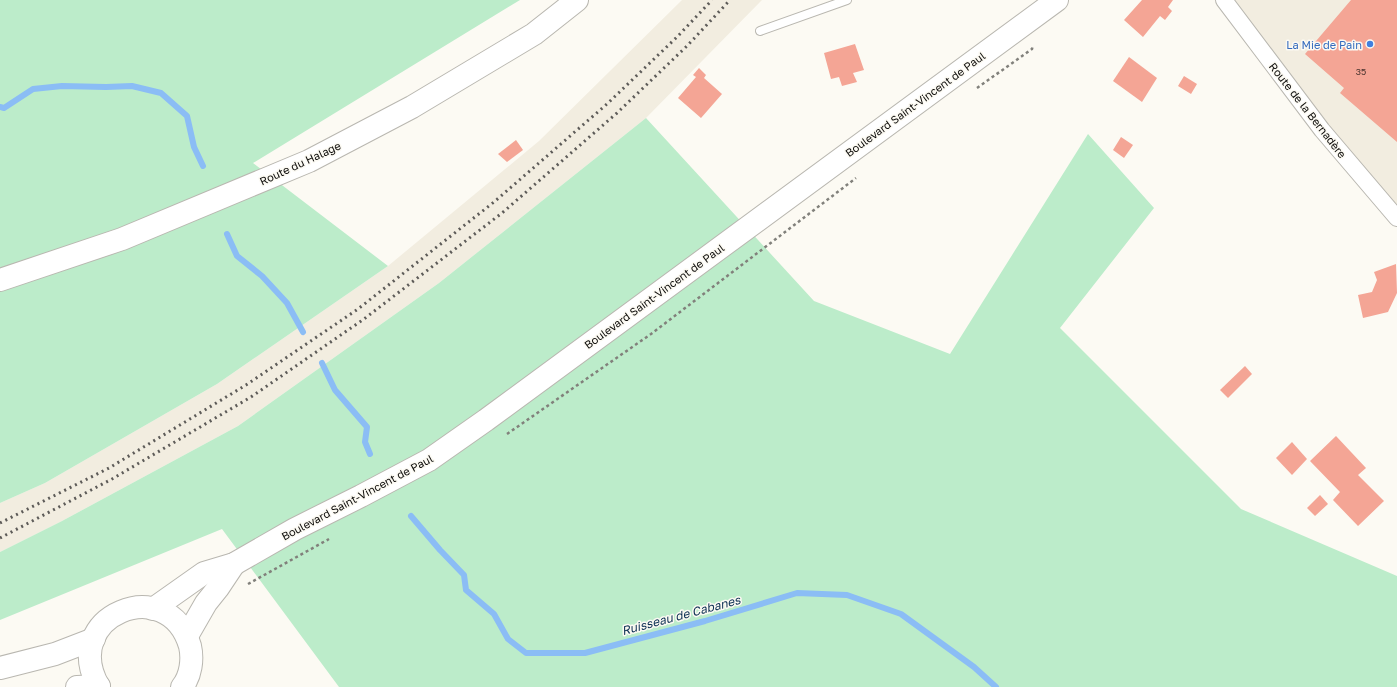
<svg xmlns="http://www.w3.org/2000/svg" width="1397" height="687" font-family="'Golos Text',sans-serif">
  <rect width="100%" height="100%" fill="#fcfaf3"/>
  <g fill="#f2ede0">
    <polygon points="682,0 762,0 646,118 439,283 238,426 62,521 0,552 0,503 45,483 217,384 388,266 539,141"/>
    <polygon points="1224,0 1397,0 1397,218"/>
  </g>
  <g fill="#bcecca">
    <polygon points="0,0 520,0 253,163 388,266 217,384 45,483 0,503"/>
    <polygon points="646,118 814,301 950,354 1088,134 1154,208 1060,328 1241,509 1397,576 1397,687 339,687 222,529 0,620 0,552 62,521 238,426 439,283"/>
  </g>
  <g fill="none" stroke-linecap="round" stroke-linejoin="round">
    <g stroke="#8bbdf5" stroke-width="6">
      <polyline points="0,107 4,108 33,89 62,86 106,87 132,86 161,93 187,116 194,147 203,166"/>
      <polyline points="227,234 237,256 262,276 287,303 303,332"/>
      <polyline points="322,363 335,390 367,427 365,442 370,454"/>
      <polyline points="411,516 440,550 464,575 466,590 494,614 508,639 526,653 585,653 705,621 797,593 847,595 901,614 974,667 996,687"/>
    </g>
  </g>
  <g fill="#f4a595">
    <polygon points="1142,0 1173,0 1168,7 1172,11 1165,20 1160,16 1143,37 1124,20"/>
    <polygon points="1351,0 1397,0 1397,142 1340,93 1344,88 1305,54"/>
    <polygon points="855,44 864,70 853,73 857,82 842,86 839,77 831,79 824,53"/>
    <polygon points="1129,57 1157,78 1142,102 1113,81"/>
    <polygon points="699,68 706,75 704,78 722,94 701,118 678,98 696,77 693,75"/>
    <polygon points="1184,76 1197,84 1191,94 1178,86"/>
    <polygon points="1121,137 1133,145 1124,158 1113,150"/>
    <polygon points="516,140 523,150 507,162 498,154"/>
    <polygon points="1396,264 1397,293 1388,312 1363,318 1358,295 1372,292 1377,280 1374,272"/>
    <polygon points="1245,366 1252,374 1228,398 1220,390"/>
    <polygon points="1336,436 1366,468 1358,475 1384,501 1358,526 1333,500 1340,492 1310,461"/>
    <polygon points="1292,442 1307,459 1292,475 1276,458"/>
    <polygon points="1320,495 1328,504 1315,516 1307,508"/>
  </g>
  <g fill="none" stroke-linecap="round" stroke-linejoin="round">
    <g stroke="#b9b7b0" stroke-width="10">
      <polyline id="service" points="760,31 847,0"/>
    </g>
    <g stroke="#b9b7b0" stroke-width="18">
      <polyline id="minor" points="1224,0 1322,130 1397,218"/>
    </g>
    <g stroke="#b9b7b0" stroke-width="24">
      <g id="secondary">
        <polyline points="0,280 122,239 309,161 412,107 534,34 577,0"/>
        <polyline points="153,609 204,573 234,564 295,529 361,496 429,460 486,420 1057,0"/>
        <polyline points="187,636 206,603 218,588 234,564"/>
        <polyline points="0,668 55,654 94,639"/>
        <polyline points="77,687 99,686"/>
        <path d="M99,687C58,616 168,571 190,646C193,659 191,676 182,687"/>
      </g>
    </g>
    <g stroke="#81807b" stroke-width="2.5" stroke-dasharray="3 3" stroke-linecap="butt">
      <polyline points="977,88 1032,49 1033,45"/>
      <polyline points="507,434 651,334 856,178"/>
      <polyline points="248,584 329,539"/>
    </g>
    <use href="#service" stroke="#fff" stroke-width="8"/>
    <use href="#minor" stroke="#fff" stroke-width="16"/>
    <use href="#secondary" stroke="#fff" stroke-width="22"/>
    <g stroke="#5d5b58" stroke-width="3" stroke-dasharray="2 4" stroke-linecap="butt">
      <polyline points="0,523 109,468 246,385 358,309 494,202 607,104 677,37 712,0"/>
      <polyline points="0,538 112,479 251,397 364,319 502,213 617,113 687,46 730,0"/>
    </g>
  </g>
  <circle fill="#3f7fe0" stroke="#fcfaf3" stroke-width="1.5" cx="1370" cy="44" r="4"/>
  <g text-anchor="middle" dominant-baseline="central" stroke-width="3" stroke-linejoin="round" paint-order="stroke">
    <g font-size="9" fill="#47322d">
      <text x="1361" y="71">35</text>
    </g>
    <g font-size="11" fill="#366cbe" stroke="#fcfaf3" text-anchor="end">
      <text x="1362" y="44">La Mie de Pain</text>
    </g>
    <g font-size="11" fill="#0d0c0a" stroke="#fcfaf3">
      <text transform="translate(915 104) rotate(-36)">Boulevard Saint-Vincent de Paul</text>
      <text transform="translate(1308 110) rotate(52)">Route de la Bernadère</text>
      <text transform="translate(300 163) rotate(-25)">Route du Halage</text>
      <text transform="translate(654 296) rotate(-36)">Boulevard Saint-Vincent de Paul</text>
      <text transform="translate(357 497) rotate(-28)">Boulevard Saint-Vincent de Paul</text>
    </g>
    <g font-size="12" font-style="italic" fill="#0a2e51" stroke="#fcfaf3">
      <text transform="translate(681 615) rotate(-15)">Ruisseau de Cabanes</text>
    </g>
  </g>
</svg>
